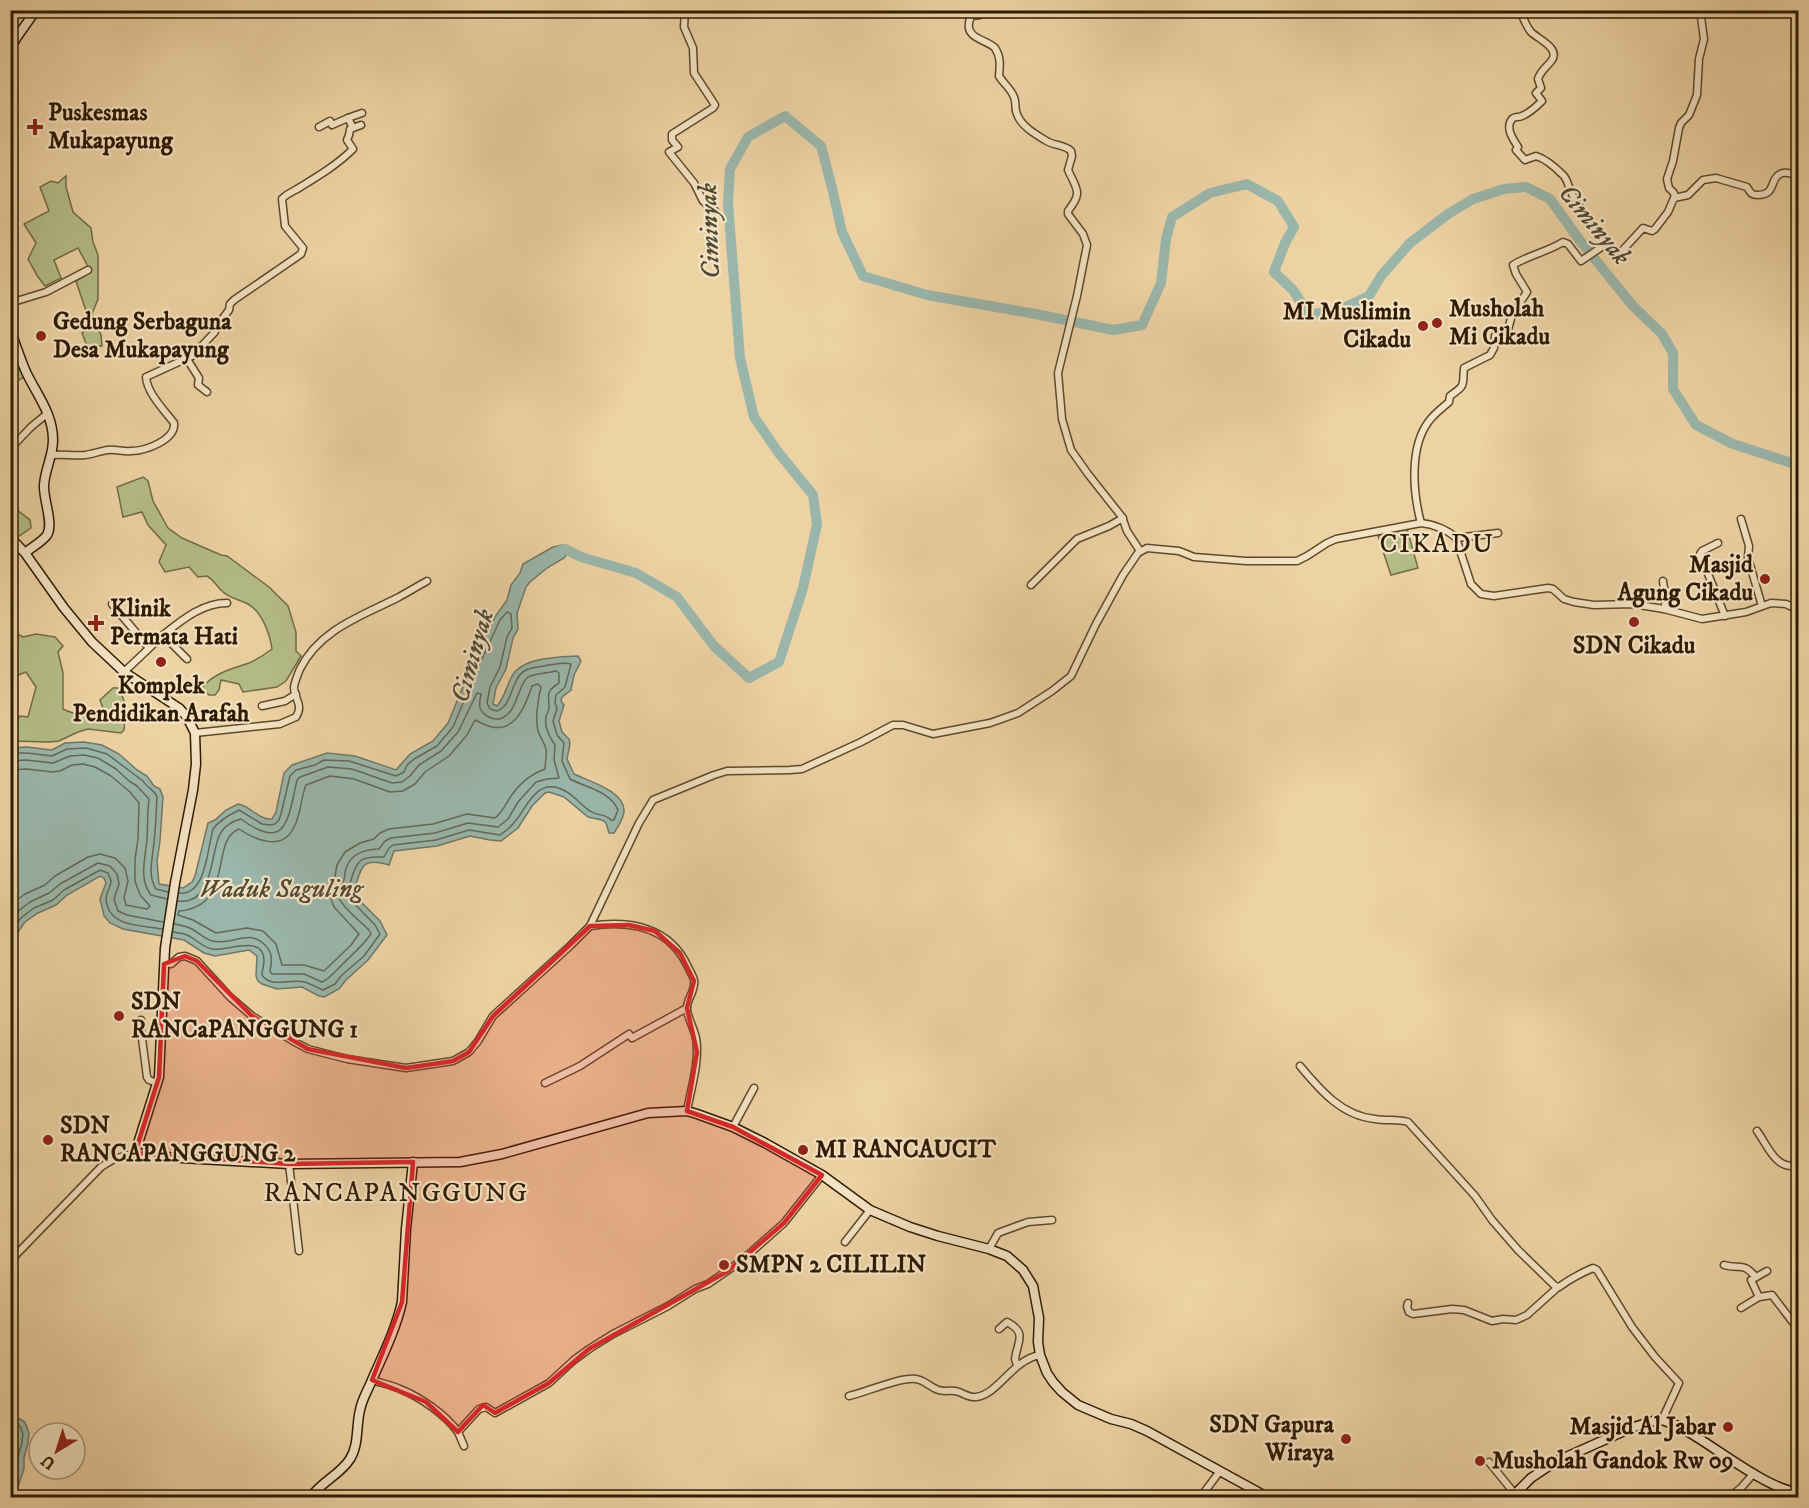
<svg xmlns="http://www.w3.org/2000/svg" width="1809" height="1508" font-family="'IM FELL DW Pica',serif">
  <rect width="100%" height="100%" fill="#edd2a3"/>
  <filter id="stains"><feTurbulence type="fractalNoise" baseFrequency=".00333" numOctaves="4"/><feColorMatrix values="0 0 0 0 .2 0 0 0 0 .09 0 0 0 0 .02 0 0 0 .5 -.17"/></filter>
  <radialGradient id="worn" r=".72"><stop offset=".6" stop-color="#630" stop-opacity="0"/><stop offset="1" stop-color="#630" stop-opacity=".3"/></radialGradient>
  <g fill="#b4bd88" stroke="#726c44" stroke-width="1.5">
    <polygon points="66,176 66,187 73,212 91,228 93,242 98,255 98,299 92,314 101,335 102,346 87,346 82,333 91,326 76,281 91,272 78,248 54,260 61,278 45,286 38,277 28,259 36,243 24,224 49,211 40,187 51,181 58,183"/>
    <polygon points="14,356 24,377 11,385 10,358"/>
    <path d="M143,477L148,481L153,501L168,528L182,538L221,555L227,556L269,587L288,606L296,632V651L301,656L286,681L277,687L243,692L239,684L221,680L219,690L215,695H209L202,688C212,675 227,670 243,665C253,662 263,656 272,649C270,634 262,612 248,604C241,600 229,598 223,592C217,587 214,580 207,576L198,577L189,567L165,572L159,562L166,545L148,525L142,512L123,517L117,487Z"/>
    <polygon points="11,496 12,506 30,520 31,528 19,536 11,531"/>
    <polygon points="1407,529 1418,568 1391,575 1378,536"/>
    <path d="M10,630L23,637L36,634L55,637L63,646L58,652L63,673V709C77,716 88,716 104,711L100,700L113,688H119L126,706L124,730L121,733L88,729L78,732L59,741L49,742L11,741V724L13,725L20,716L28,717L36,687L26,672L11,678Z"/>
  </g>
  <g fill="#9ab6ab" stroke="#6f7867" stroke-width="1.5">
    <path d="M563,545L568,548V553L564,558L547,568L530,582L526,587L517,613L518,629L513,638L506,669L496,688L493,704L497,706C505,697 507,685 512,676C522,657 559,657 578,656L581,661L574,675L571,690L562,697L561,701L564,705L559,721L562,732L569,739L570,744L567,759L574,774C588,781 626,791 624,812C623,819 618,827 614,833H609L606,823L602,820L588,817L564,797L549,792L545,793L532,806L518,828L501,841L490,840L470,836L437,846L394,851L389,865C356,855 363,873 352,893L380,921L387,935L368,960L346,980L339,989L324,997L319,996L302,987L277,989L262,984L258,981L256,976L257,956L249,950L215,956L204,953L184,940L123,929L110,923L104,916L100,899L106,883L104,878L100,876L67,895L56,905L38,913L25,922L11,942V748L27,747L52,750L65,743L84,742L102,745L119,754L137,770L147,776L154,786L160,789L163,797L160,841L157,861L159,884L183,888L192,882L195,876L208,823L215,820L226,810L238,804C251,806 258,820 272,819L276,812L284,773L292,765L327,753L355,756L396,770L410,754L433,741L448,723L474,660L495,617L507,600L511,585L520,573L523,564L553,547Z"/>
    <polygon points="11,1414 25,1422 29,1433 28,1443 24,1458 24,1469 14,1498 10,1497"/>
  </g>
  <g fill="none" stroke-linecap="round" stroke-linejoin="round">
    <g stroke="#646856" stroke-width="1.5">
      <path d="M538,684L541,687C538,698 535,720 538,731C540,737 545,744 546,749C547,755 545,764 545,769C531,774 518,785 509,799C505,806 502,812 495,818L467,814L433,824L389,829L380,833L374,839L360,843L345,852L337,865L335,876L330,887V896L334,907L359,934L351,945L324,971L304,965H282L276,944L263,931L247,928L216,933L193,920L178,915L179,911C236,906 209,840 239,829C257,841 284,852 295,825C301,813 301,797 306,785L330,776L354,779L390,792L403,791L415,784L425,772L449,756L467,735L475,720C480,722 486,726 492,727C516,732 526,704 532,686Z"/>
      <path d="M10,753H27L52,756L67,749L86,748L107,754L143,781C147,788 155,790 157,797C156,812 156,827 154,842C153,856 147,876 156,889L168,892"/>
      <path d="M10,761L26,760L53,763L70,756L84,755L98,758L116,769L129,781L137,786L149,799C147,812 148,825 147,838C146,856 138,879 151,895L167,899"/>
      <polyline points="10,770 26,769 53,772 60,771 72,765 83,764 95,767 111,776 130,792 139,803 138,839 135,859 135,881 140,895 150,906 147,909 126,905 124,898 128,881 125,868 115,858 100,854 88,857 55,876 45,885 25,894 10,905"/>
      <polyline points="10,919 17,912 30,902 49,893 60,884 98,863 110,866 117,874 119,884 114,899 118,911 127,915 163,922"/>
      <path d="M174,924C180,925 187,926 192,929C199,933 205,939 212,941C231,946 249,928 265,945C273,953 272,961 270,971L272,974H304L322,982C329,979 331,975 337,970C349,957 361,948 371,934L369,930C361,922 343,908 339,898C337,890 341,886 344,880C345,875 345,870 347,866C352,853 367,849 379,849L385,841L391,838L435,833L468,823L498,827L508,819L518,802L536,782L547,779L559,778L554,760L555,745C550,738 544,727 546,717C546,715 549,711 549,708C549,694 545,692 559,683V673L556,671C548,673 535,673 528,677C518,684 518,709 504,717C496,722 484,717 480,708C479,703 480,699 481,694L477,693L458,732L441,751L419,765L410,776L402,782L392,783L352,769L328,767L300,777L297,780C288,819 287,853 241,819C232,821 223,827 219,836C210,858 213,905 178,901"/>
      <path d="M10,932L21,918L34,908L53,900L64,890L100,870L108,873L111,881C111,887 106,892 106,899C108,927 140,925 162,929"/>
      <path d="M173,932C178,933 183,933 187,935C196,939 202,947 212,949C227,952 264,933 264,961C264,965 262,970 262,975C271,989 291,978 305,982C312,984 317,988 323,990L335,984L341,976L364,956L380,934L375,925L346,895C347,889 350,886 351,880C357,859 361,856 384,857L389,848L393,845L436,840L469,830L500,835C506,831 512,826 517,819C528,804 538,779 561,789C573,793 580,805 590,811C598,817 603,812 611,820H614L618,810C610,791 587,788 570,779L562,761L564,743L557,735L553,721L557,709L555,702L556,695L565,687L571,664C564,662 556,664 549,665C541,667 532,667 526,670C510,678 514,705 497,711L490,709L487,703L490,687L500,667L507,637L512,628L511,614L507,612L500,620L480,663L453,727L437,746L414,759L407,765L404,772L396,776L349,761L324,760L315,765L296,770L290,776L281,814L279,820L275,824L270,825L262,824L239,810C231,814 219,820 213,829C212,831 212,835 211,838C207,855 204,896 179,893"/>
      <polyline points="10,1420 20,1426 23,1434 22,1442 18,1457 17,1468 10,1485"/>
    </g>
    <polyline stroke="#9ab6ab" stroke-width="10" points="557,552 565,549 581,557 636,573 677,597 714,646 749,678 779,662 803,588 817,524 813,495 778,452 754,417 740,358 728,203 730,169 748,137 785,116 821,146 832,188 842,232 863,276 927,295 1036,314 1113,330 1142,325 1161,283 1166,239 1172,217 1210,193 1247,184 1278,201 1294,227 1285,243 1274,272 1293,290 1309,315 1341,309 1369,296 1381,276 1410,243 1448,214 1473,199 1504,189 1526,187 1550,199 1581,242 1633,306 1662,334 1673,353 1673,389 1696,425 1733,444 1798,465"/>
    <g stroke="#5e4929" stroke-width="9">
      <g id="street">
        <polyline points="685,10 684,27 693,48 694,73 715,105 713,108 672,134 672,140 678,147 669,152 694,183 703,201 715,211"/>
        <path d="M975,10C973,15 969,18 969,23C966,39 988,40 995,48C1001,57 1000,66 999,76C1003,83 1010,88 1013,95C1017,101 1014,108 1017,114C1021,126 1035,134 1045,140C1053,146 1064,144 1071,151L1072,156L1068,170C1077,190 1083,192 1068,211V214L1083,234L1087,245L1077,296L1058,373L1062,419L1071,450L1088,474L1122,517L1127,531L1140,551"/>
        <path d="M1520,10C1523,18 1526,26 1531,32C1538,39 1560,48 1552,60C1547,67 1541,70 1538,79L1541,88L1536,93L1542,101C1537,106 1529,113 1522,116C1518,118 1515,116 1512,119C1505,128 1513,139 1518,147L1516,150L1525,160L1536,156C1546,159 1555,167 1563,175C1568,180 1568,186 1571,192C1580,210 1594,227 1606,244"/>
        <polyline points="972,16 980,15 984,10"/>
        <polyline points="348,118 362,113"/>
        <polyline points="319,127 330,121 332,125 348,118 353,128"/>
        <polyline points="1675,198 1674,193 1669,188 1667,179 1673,161 1679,128 1681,123 1689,115 1697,95 1699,59 1704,39 1700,10"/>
        <polyline points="10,303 46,292 88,270"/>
        <polyline points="187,359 199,378 198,385 207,392"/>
        <polyline points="10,449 31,427 48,413"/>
        <path d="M52,455C63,454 74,456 85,455C93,454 100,451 108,450C116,449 123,452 131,451C145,451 176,440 174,423C164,410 147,393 146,377L192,356L214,333L220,322L229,310L230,304L234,300L301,254L303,248L285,226L282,199C287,193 295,191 302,186C320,175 338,164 353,149L347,140L349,135L350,129L361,125"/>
        <polyline points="1741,519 1749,546 1748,558 1762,606"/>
        <path d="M1421,523C1413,493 1409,447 1429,421C1434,414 1442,408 1449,402L1450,396C1467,384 1462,386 1464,368L1490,355L1494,348L1495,336L1505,335L1507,333L1512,315L1527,292L1516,274L1513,265C1529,255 1547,252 1563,242L1568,244L1581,261L1606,244L1618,253L1621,252L1643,228L1652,231L1655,229L1668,212L1674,198L1688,195L1703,180L1716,178L1747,187C1750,192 1751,195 1757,195C1777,195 1769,179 1780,174C1785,171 1793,174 1798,176"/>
        <polyline points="1456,538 1498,533"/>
        <polyline points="1718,543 1702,551 1700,554 1725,616"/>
        <polyline points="1663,581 1666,601 1664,609"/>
        <polyline points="1031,585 1077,539 1109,526 1123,518"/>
        <polyline points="112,604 149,648"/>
        <path d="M163,635C182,620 202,603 227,603"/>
        <polyline points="124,672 163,635 187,659"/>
        <polyline points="262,706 285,701 296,694"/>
        <path d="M195,733L280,724L296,717C304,705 294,699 294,687C295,681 298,674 300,669C320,629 362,616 399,597C408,592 418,586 427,581"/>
        <path d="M590,926C630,920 670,927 688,967C690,971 693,976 694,980C696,992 685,1000 687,1011C689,1020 694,1029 696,1038C700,1061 691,1088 687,1111"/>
        <path d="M164,964H171L179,957L185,956L197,961L230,997L252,1016L293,1041L308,1049L347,1059L406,1068L453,1061L469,1052L478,1041L493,1016L570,946L590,926L639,823L653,800L714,775L727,771L790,770L802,769L861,742L893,725H903L933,734L990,723L1018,713L1052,691L1071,676L1096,624L1123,575L1138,553L1147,548L1179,551L1194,557L1246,561H1297L1307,556L1327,543L1336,539L1421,523C1433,524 1448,530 1456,538L1471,584L1481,594L1494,596L1548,588L1553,589L1564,599L1574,602L1594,605L1633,604L1664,609L1702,619L1746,612L1771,603L1786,604L1798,610"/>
        <polyline points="141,1020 141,1031 147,1077 149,1080 157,1083"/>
        <path d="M1300,1066C1320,1090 1342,1116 1375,1119C1387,1121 1397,1119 1408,1122L1475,1196L1492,1220L1518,1250L1555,1286L1559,1287C1570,1279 1581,1273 1593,1268L1597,1270L1632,1327L1655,1357L1679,1383L1662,1420"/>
        <polyline points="545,1083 580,1066 629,1034 632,1038 687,1008"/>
        <polyline points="733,1127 754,1088"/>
        <path d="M1757,1131C1768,1146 1776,1171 1798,1165"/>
        <polyline points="289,1164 299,1251"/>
        <polyline points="845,1242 870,1210"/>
        <polyline points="989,1249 998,1233 1028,1222 1052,1220"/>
        <polyline points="10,1261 101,1167 114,1159 135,1153"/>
        <path d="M1724,1265C1742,1270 1741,1261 1756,1277"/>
        <polyline points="1759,1297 1751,1280 1767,1271"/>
        <polyline points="1408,1303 1407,1307 1409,1312 1413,1314 1452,1309 1464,1310 1492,1321 1503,1319 1516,1320 1527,1315 1557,1288"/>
        <polyline points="1741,1308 1759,1297 1772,1295 1798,1329"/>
        <path d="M999,1329L1007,1322C1028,1333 1017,1342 1015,1359L1017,1365"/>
        <path d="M372,1380C381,1383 391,1385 400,1389C420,1397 445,1414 458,1432L479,1409L486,1407L495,1413L549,1383L574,1360L589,1349L613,1334L668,1306L695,1289L708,1284L740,1262L784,1223L822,1175"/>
        <path d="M849,1396C867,1392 899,1377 916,1379C924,1380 929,1386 936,1389C943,1393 951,1389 959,1392C964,1394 970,1398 976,1397C999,1394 1012,1360 1040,1355"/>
        <polyline points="458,1432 464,1446"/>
        <polyline points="1489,1462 1515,1494"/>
        <polyline points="1200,1498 1220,1471"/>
        <polyline points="1728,1498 1741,1488 1754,1473"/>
      </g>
    </g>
    <g stroke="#2f1b00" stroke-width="11">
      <g id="secondary">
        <polyline points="10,49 17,37 36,10"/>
        <path d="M10,329C15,343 20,358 26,372C37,395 53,414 53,440C53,456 45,469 44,485C43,499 54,524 47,535C42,542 32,547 25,553"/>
        <polyline points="10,537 25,553 64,608 92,642 124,672 179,708 187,717 195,733 196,764 193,790 175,883 165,948 159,1077 135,1153 164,1157 289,1164 460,1162 502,1154 648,1113 687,1111 697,1114 733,1127 765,1143 822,1175 870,1210 910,1227 938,1236 989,1249 1007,1256 1023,1270 1033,1286 1039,1318 1038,1342 1040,1355 1047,1373 1053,1382 1062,1392 1078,1405 1111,1419 1131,1424 1147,1431 1269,1498"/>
        <path d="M310,1498C322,1481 340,1475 350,1459C359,1445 356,1426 360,1410C362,1399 368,1390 372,1380C383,1355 396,1329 402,1302L406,1229L413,1162"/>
        <path d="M1511,1498L1531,1478L1555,1462L1631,1428L1653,1421L1662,1420L1676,1425C1707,1440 1768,1491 1798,1492"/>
      </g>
    </g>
    <use href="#street" stroke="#f3e2c3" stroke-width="6"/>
    <use href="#secondary" stroke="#f3e2c3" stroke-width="8"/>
  </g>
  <path fill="#d62828" fill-opacity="0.2" stroke="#d62828" stroke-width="4.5" stroke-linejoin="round" d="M629,925L655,931L680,953L694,981L687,1008L697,1052L687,1111L733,1127L822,1175L784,1223L728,1271L589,1349L549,1383L495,1413L483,1405L458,1432L426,1402L372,1380L402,1302L413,1162L289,1164L135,1153L159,1077L164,964L185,956L197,961L252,1016L308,1049L406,1068L453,1061L469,1052L493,1016L590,926Z"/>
  <g fill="#8f2418" stroke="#f3e2c3" stroke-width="2">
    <path d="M32 118h6v6h6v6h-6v6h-6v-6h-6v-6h6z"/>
    <circle cx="1437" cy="323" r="6"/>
    <circle cx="1423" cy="326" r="6"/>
    <circle cx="41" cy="336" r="6"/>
    <circle cx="1765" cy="579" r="6"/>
    <circle cx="1634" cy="622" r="6"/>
    <path d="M93 614h6v6h6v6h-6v6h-6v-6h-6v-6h6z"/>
    <circle cx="161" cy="662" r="6"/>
    <circle cx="119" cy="1016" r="6"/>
    <circle cx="48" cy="1140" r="6"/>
    <circle cx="803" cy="1150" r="6"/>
    <circle cx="724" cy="1265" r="6"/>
    <circle cx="1728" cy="1427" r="6"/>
    <circle cx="1346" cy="1439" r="6"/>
    <circle cx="1480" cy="1461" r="6"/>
  </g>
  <g text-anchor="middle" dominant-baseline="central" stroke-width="4.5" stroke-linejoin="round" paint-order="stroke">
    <g font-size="24" font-weight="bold" fill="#2f1b00" stroke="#f3e2c3" text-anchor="start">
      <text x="48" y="113">Puskesmas<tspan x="48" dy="28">Mukapayung</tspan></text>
      <text x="1449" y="309">Musholah<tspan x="1449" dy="28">Mi Cikadu</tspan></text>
      <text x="1411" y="312" text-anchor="end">MI Muslimin<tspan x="1411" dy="28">Cikadu</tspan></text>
      <text x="53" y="322">Gedung Serbaguna<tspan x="53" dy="28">Desa Mukapayung</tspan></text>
      <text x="1753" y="565" text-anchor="end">Masjid<tspan x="1753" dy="28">Agung Cikadu</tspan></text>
      <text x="110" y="609">Klinik<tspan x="110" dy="28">Permata Hati</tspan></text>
      <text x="1634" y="646" text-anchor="middle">SDN Cikadu</text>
      <text x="161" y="686" text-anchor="middle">Komplek<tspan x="161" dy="28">Pendidikan Arafah</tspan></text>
      <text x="131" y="1002">SDN<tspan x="131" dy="28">RANCaPANGGUNG 1</tspan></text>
      <text x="60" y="1126">SDN<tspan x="60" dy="28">RANCAPANGGUNG 2</tspan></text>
      <text x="815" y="1150">MI RANCAUCIT</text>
      <text x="736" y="1265">SMPN 2 CILILIN</text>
      <text x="1334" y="1425" text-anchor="end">SDN Gapura<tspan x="1334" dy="28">Wiraya</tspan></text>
      <text x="1716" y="1427" text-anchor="end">Masjid Al Jabar</text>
      <text x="1492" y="1461">Musholah Gandok Rw 09</text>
    </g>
    <g font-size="26" font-style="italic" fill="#4f4a33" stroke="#f3e2c3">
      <text transform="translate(1594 225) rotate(50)">Ciminyak</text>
      <text transform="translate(710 231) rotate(-92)">Ciminyak</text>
      <text transform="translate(473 656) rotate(-74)">Ciminyak</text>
      <text x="281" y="889">Waduk Saguling</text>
    </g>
    <g font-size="27" letter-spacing="1.5" fill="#2f1b00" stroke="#f3e2c3">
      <text x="1437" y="544">CIKADU</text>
      <text x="396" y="1193">RANCAPANGGUNG</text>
    </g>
  </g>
  <rect width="1809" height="1508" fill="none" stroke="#edd2a3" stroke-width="36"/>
  <rect x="12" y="12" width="1785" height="1484" fill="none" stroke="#2f1b00" stroke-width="3"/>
  <rect x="18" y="18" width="1773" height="1472" fill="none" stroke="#2f1b00" stroke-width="1.5"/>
  <g transform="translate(57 1451) rotate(218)"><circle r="28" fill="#f3e2c3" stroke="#a59275" stroke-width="1.5"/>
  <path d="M0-4.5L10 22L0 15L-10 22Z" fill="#8f2418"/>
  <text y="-9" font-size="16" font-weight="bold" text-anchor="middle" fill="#2f1b00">U</text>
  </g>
  <rect width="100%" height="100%" filter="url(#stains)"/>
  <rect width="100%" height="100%" fill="url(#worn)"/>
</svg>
